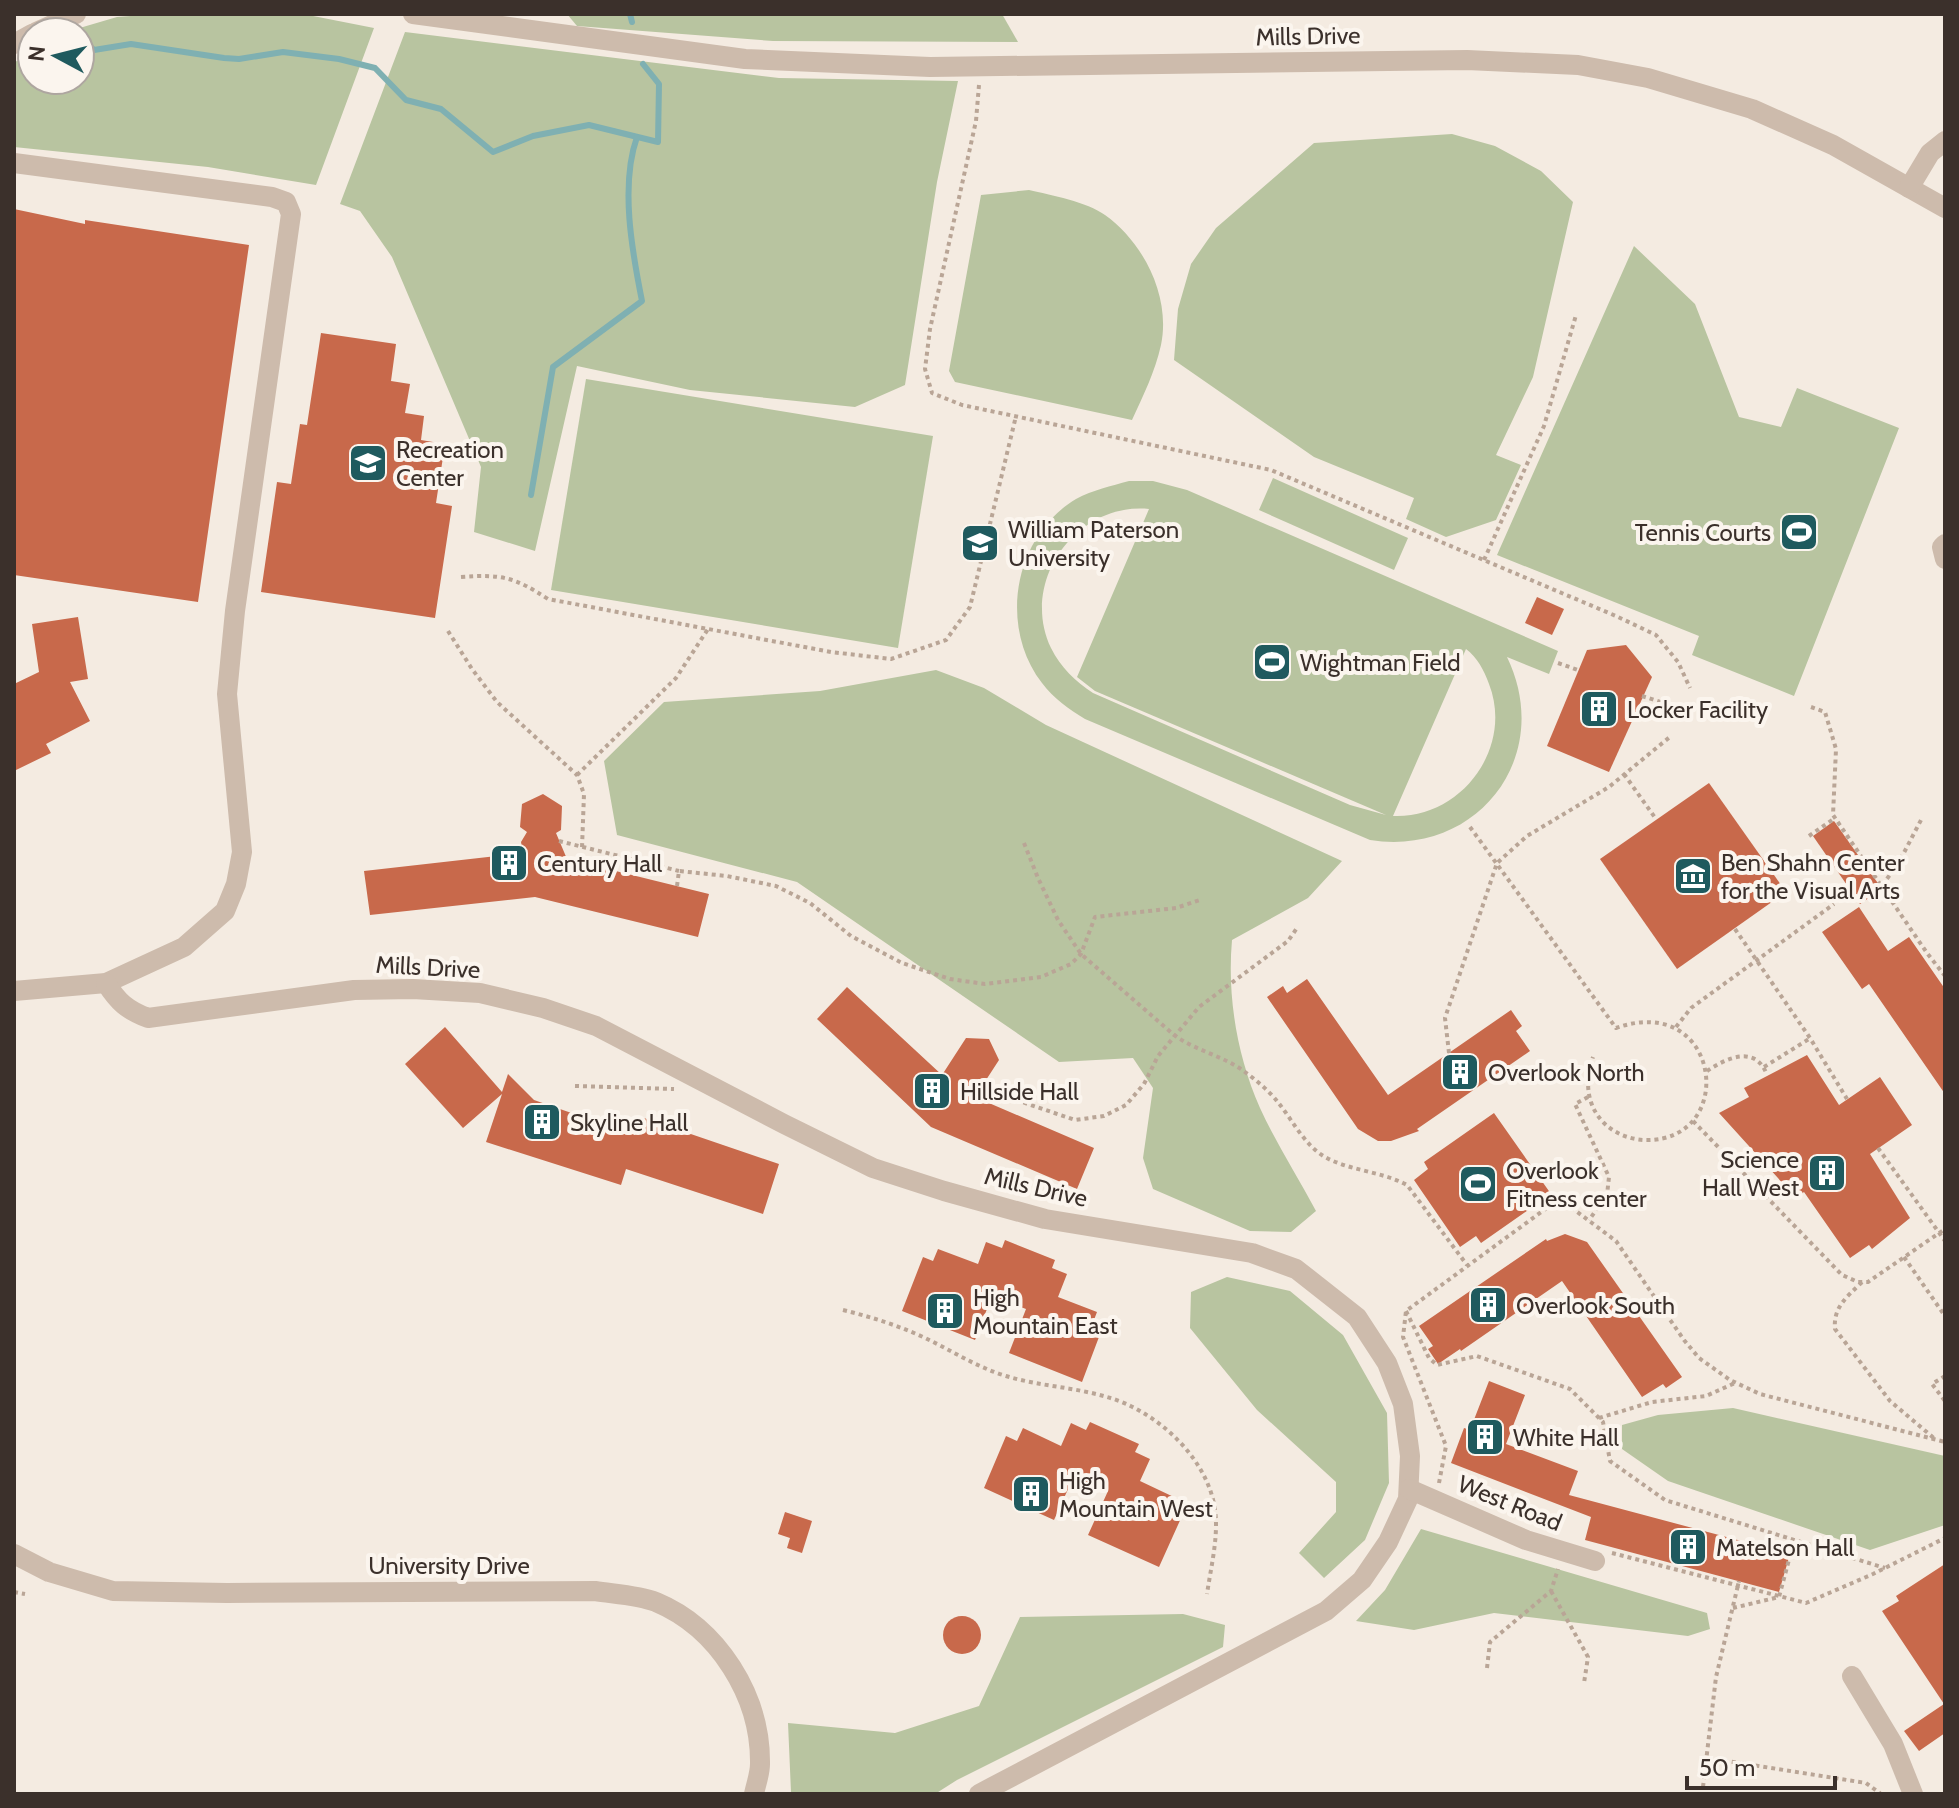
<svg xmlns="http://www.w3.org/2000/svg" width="1959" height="1808" font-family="Cabin,sans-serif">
  <rect width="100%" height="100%" fill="#f4ebe1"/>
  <g fill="#b8c4a0" fill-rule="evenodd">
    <polygon points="157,14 303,14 374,28 316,185 208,167 14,147 14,63 32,50 32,80 80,80 80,32 66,32 117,17"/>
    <polygon points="567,14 1002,14 1018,42 773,41 577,26"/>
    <polygon points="405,32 779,78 958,81 937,182 905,385 855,407 690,390 577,366 535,551 474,532 481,467 392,257 360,211 340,204"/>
    <polygon points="1452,134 1495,146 1541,171 1573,202 1533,377 1496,455 1521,465 1496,520 1446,537 1406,519 1414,498 1314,457 1174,360 1178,309 1191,264 1216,228 1314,143"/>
    <path d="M1029,190C1051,195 1087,202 1105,215C1144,243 1171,297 1161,345C1155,372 1143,396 1132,420L955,382L949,371L981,195Z"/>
    <polygon points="1634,246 1695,304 1739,417 1781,427 1797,388 1899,428 1794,696 1692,655 1699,636 1497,555"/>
    <polygon points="586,379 933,436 898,648 551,590"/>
    <polygon points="1273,478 1408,538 1394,570 1259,510"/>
    <path d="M1129,481H1153L1187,490L1558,651L1549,674L1507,657C1555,756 1478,857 1370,840L1085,719C1069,709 1054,699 1042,683C998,626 1014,536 1076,499C1093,490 1111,486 1129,481ZM1149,509L1077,677L1095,691L1386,815L1350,805L1093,693C1075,681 1061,668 1051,648C1019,581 1077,502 1149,509ZM1466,649C1477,657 1484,670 1489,684C1514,748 1461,819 1393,816Z"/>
    <path d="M936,670L984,688L1046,725L1342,861L1308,898L1232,940C1227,996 1237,1056 1260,1108C1276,1143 1298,1177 1316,1211L1291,1232L1250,1231L1153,1189L1143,1158L1153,1088L1133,1058L1059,1062L797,882L617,835L604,761L664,702L820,691Z"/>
    <polygon points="1227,1277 1290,1291 1343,1335 1387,1413 1389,1483 1365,1540 1324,1578 1299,1553 1336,1512 1336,1482 1257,1410 1190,1328 1191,1292"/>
    <polygon points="1733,1408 1945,1456 1945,1525 1870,1550 1668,1481 1622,1449 1622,1425 1658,1415"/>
    <polygon points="1421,1529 1707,1613 1710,1629 1688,1636 1494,1613 1414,1630 1356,1621 1385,1590"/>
    <polygon points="1183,1614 1225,1625 1223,1647 957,1780 935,1794 791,1792 788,1723 895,1733 979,1706 1020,1617"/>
  </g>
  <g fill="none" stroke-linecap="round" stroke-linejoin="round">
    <g stroke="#7fb0b2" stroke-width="6">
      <polyline points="630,14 632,22"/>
      <polyline points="70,29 73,32"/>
      <polyline points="80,38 94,50 131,44 224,58 239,59 283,52 339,59 375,68 406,100 441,109 493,152 533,136 589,125 658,142 659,84 643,64"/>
      <path d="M531,495L553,367L642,301C632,251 620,185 637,137"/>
    </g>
  </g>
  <g fill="#c8694b">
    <polygon points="14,209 85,224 85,220 249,245 198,602 14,575"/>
    <polygon points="321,333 396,344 391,381 410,384 405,413 424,416 421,440 445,444 436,503 452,506 435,618 261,592 277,482 291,484 300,424 307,425"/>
    <polygon points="1537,597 1564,609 1552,635 1525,623"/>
    <polygon points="78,617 88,679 70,682 90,721 46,744 51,753 14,771 14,684 39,672 32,624"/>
    <polygon points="1626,645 1652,677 1609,772 1547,746 1587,650"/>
    <polygon points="1709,783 1786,892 1677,969 1600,859"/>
    <polygon points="543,794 562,806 561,830 556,833 567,859 709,894 698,937 535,897 370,915 364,871 523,853 521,842 527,832 520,827 522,804"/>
    <polygon points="1834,821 1882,889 1860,904 1813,836"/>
    <polygon points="1859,907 1888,951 1909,937 1945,989 1945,1094 1869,984 1862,989 1822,932"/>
    <polygon points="1307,979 1388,1095 1511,1010 1522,1026 1516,1031 1530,1051 1417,1129 1419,1131 1391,1141 1378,1141 1358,1129 1267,997 1283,986 1287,993"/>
    <polygon points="847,987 942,1075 966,1038 989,1039 999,1060 975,1097 1094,1148 1077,1189 931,1127 817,1019"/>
    <polygon points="445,1027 502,1092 508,1074 534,1100 635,1135 641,1117 779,1164 763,1214 626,1169 621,1185 486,1142 502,1094 463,1128 405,1064"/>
    <polygon points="1807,1055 1839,1105 1880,1077 1912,1125 1870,1154 1910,1218 1872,1249 1869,1245 1850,1258 1804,1192 1796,1198 1719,1113 1749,1097 1744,1088"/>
    <polygon points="1494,1113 1551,1194 1481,1243 1476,1236 1460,1247 1414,1180 1428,1169 1424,1162"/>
    <polygon points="1565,1234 1587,1242 1682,1377 1666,1388 1663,1384 1642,1397 1562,1281 1461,1351 1460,1349 1438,1364 1428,1349 1433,1346 1419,1326 1546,1239 1547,1241"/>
    <polygon points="1005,1240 1055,1260 1052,1268 1067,1274 1058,1297 1097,1312 1092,1325 1102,1329 1082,1382 1009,1353 1026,1309 992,1296 975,1340 902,1311 923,1257 933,1261 938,1249 978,1264 986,1242 1002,1248"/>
    <polygon points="1489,1381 1525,1395 1506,1444 1578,1471 1569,1495 1790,1554 1779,1592 1585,1540 1591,1517 1451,1463 1464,1428 1470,1430"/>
    <polygon points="1090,1422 1139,1444 1135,1452 1150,1459 1140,1481 1178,1499 1173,1511 1182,1516 1159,1567 1088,1535 1108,1491 1074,1476 1054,1520 984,1488 1006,1436 1017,1441 1023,1428 1061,1446 1071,1423 1086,1430"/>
    <polygon points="785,1512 812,1521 802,1553 787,1548 790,1538 778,1534"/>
    <polygon points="1945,1564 1945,1733 1919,1751 1904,1731 1944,1704 1882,1611 1899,1601 1896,1596"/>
    <circle cx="962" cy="1635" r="19"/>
  </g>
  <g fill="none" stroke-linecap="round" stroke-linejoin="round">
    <g stroke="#b9a596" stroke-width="4" stroke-dasharray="4 4" stroke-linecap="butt">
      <polyline points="979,85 976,121 930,329 925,369 932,393 962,405 1271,470 1616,616 1656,635 1678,662 1690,688"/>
      <polyline points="1484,560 1544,426 1576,315"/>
      <path d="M461,577C502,574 514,577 548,599L831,652L891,659L946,640L970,607L1016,416"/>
      <polyline points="448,631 472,669 497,702 577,775 584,794 582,848"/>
      <polyline points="1558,663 1578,670"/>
      <polyline points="1642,696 1670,705"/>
      <polyline points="1811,707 1825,712 1836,749 1833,815 1927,953 1945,976"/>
      <polyline points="1624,774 1656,819"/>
      <polyline points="577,775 676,678 708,629"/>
      <path d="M1470,827L1616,1028C1721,991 1739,1141 1646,1140C1630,1140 1613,1133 1602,1121C1586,1103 1585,1080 1593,1057"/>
      <polyline points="1809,836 1835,818"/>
      <polyline points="559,841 679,871"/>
      <path d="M1024,843L1038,878L1058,920L1081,954L1174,1035C1196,1051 1224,1056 1245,1072C1256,1080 1269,1091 1277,1101C1292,1119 1304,1145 1325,1157C1350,1171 1381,1171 1407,1185L1467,1265"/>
      <polyline points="1882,885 1897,866 1921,820"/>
      <polyline points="677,886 679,871 727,876 776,886 810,903 851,936 902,963 950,979 985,984 1041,977 1071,964 1081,954 1095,917 1176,908 1200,900"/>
      <polyline points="1735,929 1810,1038 1847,1099"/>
      <polyline points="1676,1027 1691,1008 1834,904"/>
      <polyline points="1449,1053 1445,1018 1497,863 1527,836 1609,787 1671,736"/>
      <polyline points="1764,1067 1809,1039"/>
      <path d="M1707,1071C1728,1057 1756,1045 1767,1075"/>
      <polyline points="575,1086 674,1089"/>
      <polyline points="978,1087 1075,1120 1104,1116 1126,1105 1144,1084 1158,1056 1199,1007 1288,941 1297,928"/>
      <polyline points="1588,1097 1575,1104 1609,1177 1607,1195 1589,1220"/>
      <polyline points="1693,1121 1842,1275 1858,1282 1868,1282 1945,1229"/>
      <polyline points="1878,1148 1945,1241"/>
      <polyline points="1542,1201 1560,1199 1616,1241 1684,1340 1699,1358 1730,1380 1760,1394 1945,1442"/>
      <polyline points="1904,1257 1945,1316"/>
      <path d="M1862,1282C1847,1297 1833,1307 1835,1329L1890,1401L1935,1439"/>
      <path d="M843,1310C871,1317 897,1325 923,1337C951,1350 976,1367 1006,1376C1038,1386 1074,1387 1107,1397C1154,1410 1204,1454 1214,1504C1220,1532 1211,1566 1207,1594"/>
      <polyline points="1406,1311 1429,1358 1437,1365 1477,1356 1570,1389 1603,1422 1610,1461 1665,1500 1885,1568"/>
      <polyline points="1945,1376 1932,1384 1945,1401"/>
      <polyline points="1599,1418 1652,1402 1706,1396 1735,1383"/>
      <polyline points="1439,1483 1446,1446 1403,1337 1406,1311 1559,1199"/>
      <polyline points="1612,1553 1806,1603 1873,1574 1945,1538"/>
      <polyline points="1551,1591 1588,1657 1584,1683"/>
      <polyline points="14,1592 25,1594"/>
      <polyline points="1733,1608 1779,1597 1794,1541"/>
      <polyline points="1487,1668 1490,1642 1551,1591 1558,1569"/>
      <polyline points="1708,1758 1866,1783 1881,1794"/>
      <polyline points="1703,1787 1716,1677 1739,1581"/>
    </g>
    <g stroke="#cdbbac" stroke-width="20">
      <polyline points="413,14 745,59 930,67 1467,60 1578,65 1648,78 1752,109 1833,145 1945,208"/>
      <polyline points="36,32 76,14"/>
      <polyline points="14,44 32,34"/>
      <polyline points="14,163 272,197 286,202 291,214 235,611 227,694 242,852 236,884 225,911 184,947 106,983 14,991"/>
      <polyline points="1909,188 1930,153 1945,141"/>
      <polyline points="1945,544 1942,547 1945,559"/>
      <path d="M106,983C118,1002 127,1010 148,1018L354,990L413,989L480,993L543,1008L596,1026L784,1124L873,1168L944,1191L1045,1219L1252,1253L1296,1269L1357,1317L1387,1363L1403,1404L1410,1456L1408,1499L1388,1542L1362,1580L1326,1611L979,1794"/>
      <polyline points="1409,1489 1526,1540 1595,1561"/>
      <path d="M14,1554L49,1572L113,1591L227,1593L595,1591C614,1594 638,1595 656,1602C718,1628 761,1696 760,1764C760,1774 756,1784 754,1794"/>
      <polyline points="1852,1676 1893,1744 1913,1794"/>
    </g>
  </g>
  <defs>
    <g id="university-square" transform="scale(2)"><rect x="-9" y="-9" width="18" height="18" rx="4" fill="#1f5a5e" stroke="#fbf5ee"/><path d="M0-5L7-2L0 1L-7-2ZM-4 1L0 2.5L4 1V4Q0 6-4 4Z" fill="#fff"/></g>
    <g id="stadium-square" transform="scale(2)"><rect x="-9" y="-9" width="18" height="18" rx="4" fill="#1f5a5e" stroke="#fbf5ee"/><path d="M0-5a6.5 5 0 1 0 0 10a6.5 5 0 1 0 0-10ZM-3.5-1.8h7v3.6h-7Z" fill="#fff"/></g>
    <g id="building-square" transform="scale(2)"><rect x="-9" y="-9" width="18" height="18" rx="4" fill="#1f5a5e" stroke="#fbf5ee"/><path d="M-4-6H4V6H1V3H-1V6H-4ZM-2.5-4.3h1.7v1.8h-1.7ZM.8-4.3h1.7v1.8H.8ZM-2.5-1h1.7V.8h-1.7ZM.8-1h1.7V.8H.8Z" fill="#fff"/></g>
    <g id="museum-square" transform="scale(2)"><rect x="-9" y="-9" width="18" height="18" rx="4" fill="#1f5a5e" stroke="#fbf5ee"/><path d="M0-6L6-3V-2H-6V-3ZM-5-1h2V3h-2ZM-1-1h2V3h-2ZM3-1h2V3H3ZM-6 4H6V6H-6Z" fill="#fff"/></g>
  </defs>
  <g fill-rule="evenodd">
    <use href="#university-square" x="368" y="463"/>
    <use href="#stadium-square" x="1799" y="532"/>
    <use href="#university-square" x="980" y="543"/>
    <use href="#stadium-square" x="1272" y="662"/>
    <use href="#building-square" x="1599" y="709"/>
    <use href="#building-square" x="509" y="863"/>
    <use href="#museum-square" x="1693" y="876"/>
    <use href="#building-square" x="1460" y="1072"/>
    <use href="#building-square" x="932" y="1091"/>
    <use href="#building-square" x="542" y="1122"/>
    <use href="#building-square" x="1827" y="1173"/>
    <use href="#stadium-square" x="1478" y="1184"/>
    <use href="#building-square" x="1488" y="1305"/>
    <use href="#building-square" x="945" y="1311"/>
    <use href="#building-square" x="1485" y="1437"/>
    <use href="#building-square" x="1031" y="1494"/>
    <use href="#building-square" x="1688" y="1547"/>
  </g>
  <g text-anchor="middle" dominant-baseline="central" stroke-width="8" stroke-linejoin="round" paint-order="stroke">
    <g font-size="24" fill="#3b302b" stroke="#fbf5ee">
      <text transform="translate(1308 36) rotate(-1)">Mills Drive</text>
      <text transform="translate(428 967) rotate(3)">Mills Drive</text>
      <text transform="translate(1036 1187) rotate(13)">Mills Drive</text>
      <text transform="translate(1510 1503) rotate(22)">West Road</text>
      <text x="449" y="1565">University Drive</text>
    </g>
    <g font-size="24" fill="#3b302b" stroke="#fbf5ee" text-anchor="start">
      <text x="396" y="449">Recreation<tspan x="396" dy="28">Center</tspan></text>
      <text x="1008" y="529">William Paterson<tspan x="1008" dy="28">University</tspan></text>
      <text x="1771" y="532" text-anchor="end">Tennis Courts</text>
      <text x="1300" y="662">Wightman Field</text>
      <text x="1627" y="709">Locker Facility</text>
      <text x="1721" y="862">Ben Shahn Center<tspan x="1721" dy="28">for the Visual Arts</tspan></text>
      <text x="537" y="863">Century Hall</text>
      <text x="1488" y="1072">Overlook North</text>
      <text x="960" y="1091">Hillside Hall</text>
      <text x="570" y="1122">Skyline Hall</text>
      <text x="1799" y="1159" text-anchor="end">Science<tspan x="1799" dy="28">Hall West</tspan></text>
      <text x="1506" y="1170">Overlook<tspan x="1506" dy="28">Fitness center</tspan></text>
      <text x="973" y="1297">High<tspan x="973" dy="28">Mountain East</tspan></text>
      <text x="1516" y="1305">Overlook South</text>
      <text x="1513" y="1437">White Hall</text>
      <text x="1059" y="1480">High<tspan x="1059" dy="28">Mountain West</tspan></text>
      <text x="1716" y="1547">Matelson Hall</text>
    </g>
  </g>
  <rect width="1959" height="1808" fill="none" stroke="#3b302b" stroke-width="32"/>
  <g transform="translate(56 56) rotate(277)"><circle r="38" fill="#fbf5ee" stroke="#aea6a0" stroke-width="2"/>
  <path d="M0-6L14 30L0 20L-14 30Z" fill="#1f5a5e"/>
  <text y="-12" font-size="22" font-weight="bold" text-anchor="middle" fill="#3b302b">N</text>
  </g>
  <path d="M1687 1776v12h148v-12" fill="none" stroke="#3b302b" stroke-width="4"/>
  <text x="1699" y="1776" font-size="24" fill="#3b302b" stroke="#fbf5ee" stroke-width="6" paint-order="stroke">50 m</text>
</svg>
